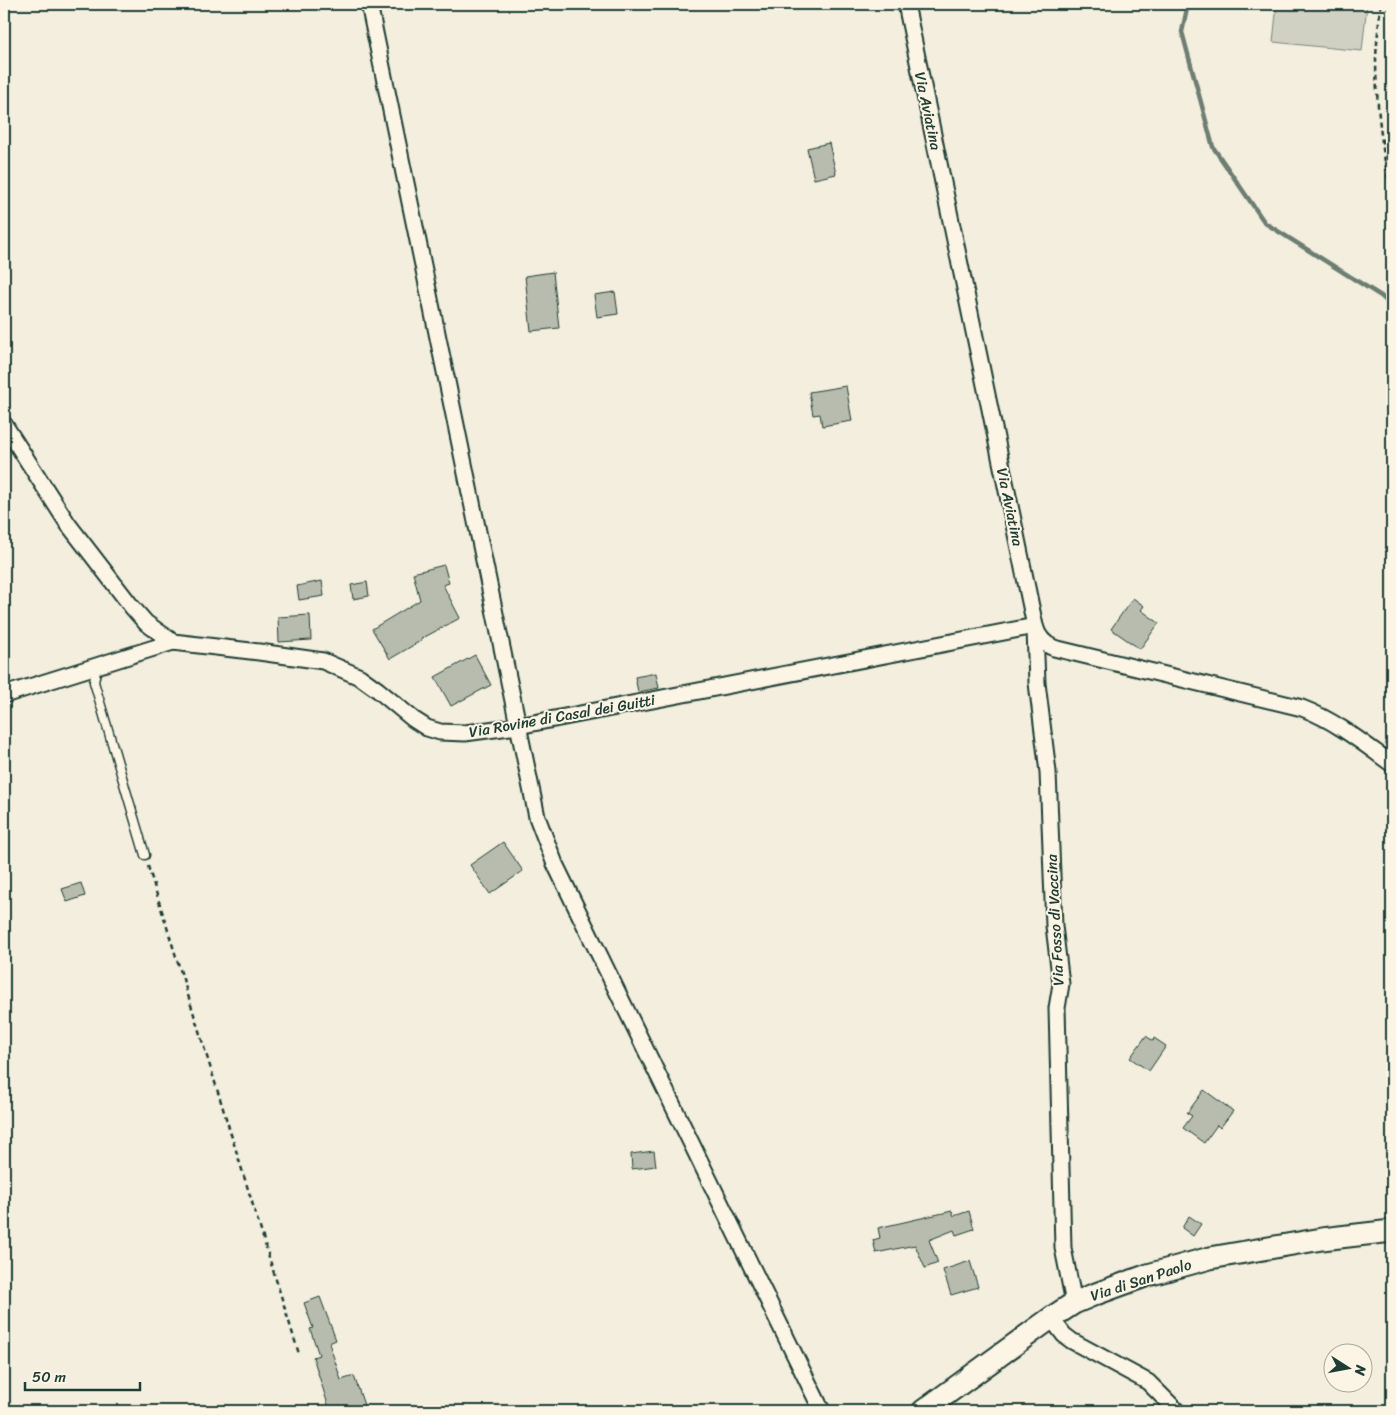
<svg xmlns="http://www.w3.org/2000/svg" width="1396" height="1415" font-family="Sriracha,sans-serif">
  <rect width="100%" height="100%" fill="#f3eede"/>
  <filter id="ink" filterUnits="userSpaceOnUse"><feTurbulence type="fractalNoise" baseFrequency=".02" numOctaves="2"/><feDisplacementMap in="SourceGraphic" scale="10" xChannelSelector="R" yChannelSelector="G"/><feConvolveMatrix kernelMatrix="1 2 1 2 8 2 1 2 1" color-interpolation-filters="sRGB"/></filter>
  <g filter="url(#ink)">
    <g fill="#d0d1c2" stroke="#78877b">
      <polygon points="1277,4 1367,4 1362,51 1273,42"/>
      <polygon points="1392,4 1392,102 1389,30"/>
    </g>
    <g fill="none" stroke-linecap="round" stroke-linejoin="round">
      <polyline stroke="#6c7d72" stroke-width="4.5" points="1188,4 1182,32 1213,147 1265,223 1381,296 1392,306"/>
    </g>
    <g fill="#b8bcae" stroke="#1f3d34">
      <polygon points="829,143 836,174 814,179 807,148"/>
      <polygon points="553,272 559,328 531,331 525,276"/>
      <polygon points="615,292 618,314 597,317 594,295"/>
      <polygon points="846,386 852,421 822,426 820,414 813,415 809,392"/>
      <polygon points="444,565 449,583 443,585 460,618 421,639 422,640 390,659 372,629 420,600 413,573"/>
      <polygon points="322,581 324,596 299,600 297,586"/>
      <polygon points="367,582 369,596 353,599 351,585"/>
      <polygon points="1133,598 1144,606 1141,610 1159,623 1140,649 1111,629"/>
      <polygon points="310,615 311,640 279,642 278,617"/>
      <polygon points="475,655 491,685 451,706 435,677"/>
      <polygon points="656,673 659,688 638,692 635,677"/>
      <polygon points="503,842 523,871 490,894 470,865"/>
      <polygon points="81,883 85,896 67,902 62,889"/>
      <polygon points="1146,1036 1153,1041 1154,1038 1166,1046 1149,1071 1130,1058"/>
      <polygon points="1204,1090 1233,1111 1220,1128 1217,1125 1204,1143 1183,1128 1192,1116 1187,1113"/>
      <polygon points="654,1151 656,1166 632,1169 631,1154"/>
      <polygon points="952,1211 954,1216 969,1211 974,1229 956,1235 954,1230 929,1240 938,1263 925,1268 915,1245 876,1253 873,1240 880,1238 878,1228"/>
      <polygon points="1189,1216 1201,1224 1193,1236 1182,1228"/>
      <polygon points="970,1261 978,1287 951,1295 943,1270"/>
      <polygon points="320,1297 336,1340 329,1343 341,1380 354,1376 366,1411 330,1411 313,1357 319,1355 310,1329 313,1328 304,1303"/>
    </g>
    <g fill="none" stroke-linecap="round" stroke-linejoin="round">
      <g stroke="#1f3d34" stroke-width="11">
        <polyline id="lane" points="97,666 94,682 145,855"/>
      </g>
      <g stroke="#1f3d34" stroke-width="19">
        <g id="street">
          <polyline points="369,4 537,817 555,864 822,1411"/>
          <path d="M906,4L1035,626C1038,637 1044,644 1054,648L1302,708C1336,721 1363,743 1392,764"/>
          <polyline points="4,424 68,524 132,607 146,623 173,642 259,652 323,661 360,677 378,690 413,719 427,728 440,732 465,733 518,726 1035,626"/>
          <polyline points="1035,630 1037,683 1048,772 1054,926 1061,984 1057,1008 1063,1248 1074,1303"/>
          <polyline points="4,695 173,642"/>
          <polyline points="1051,1318 1064,1335 1072,1341 1148,1382 1177,1411"/>
        </g>
      </g>
      <g stroke="#1f3d34" stroke-width="25">
        <polyline id="secondary" points="923,1411 1051,1318 1074,1303 1093,1295 1148,1275 1210,1258 1322,1239 1392,1231"/>
      </g>
      <g stroke="#1f3d34" stroke-width="2.5" stroke-dasharray="5 4" stroke-linecap="butt">
        <path d="M1381,4C1379,21 1377,40 1376,57C1376,105 1382,152 1392,198"/>
        <polyline points="148,866 299,1354"/>
      </g>
      <use href="#lane" stroke="#fcf5e5" stroke-width="8"/>
      <use href="#street" stroke="#fcf5e5" stroke-width="15"/>
      <use href="#secondary" stroke="#fcf5e5" stroke-width="21"/>
    </g>
  </g>
  <g text-anchor="middle" dominant-baseline="central" stroke-width="4" stroke-linejoin="round" paint-order="stroke">
    <g font-size="15" fill="#1f3d34" stroke="#fcf5e5">
      <text transform="translate(928 111) rotate(78)">Via Aviatina</text>
      <text transform="translate(1010 507) rotate(78)">Via Aviatina</text>
      <text transform="translate(562 716) rotate(-10)">Via Rovine di Casal dei Guitti</text>
      <text transform="translate(1055 920) rotate(-93)">Via Fosso di Vaccina</text>
      <text transform="translate(1141 1280) rotate(-18)">Via di San Paolo</text>
    </g>
  </g>
  <rect width="1396" height="1415" fill="none" stroke="#fcf5e5" stroke-width="20"/>
  <rect x="10" y="10" width="1376" height="1395" fill="none" stroke="#1f3d34" stroke-width="2" filter="url(#ink)"/>
  <g transform="translate(1348 1368) rotate(101)"><circle r="24" fill="#fcf5e5" stroke="#a4ab9e"/>
  <path d="M0-4L9 19L0 12L-9 19Z" fill="#1f3d34"/>
  <text y="-8" font-size="14" font-weight="bold" text-anchor="middle" fill="#1f3d34">N</text>
  </g>
  <path d="M25 1382v8h115v-8" fill="none" stroke="#1f3d34" stroke-width="2.5"/>
  <text x="32" y="1382" font-size="15" fill="#1f3d34" stroke="#fcf5e5" stroke-width="4" paint-order="stroke">50 m</text>
</svg>
